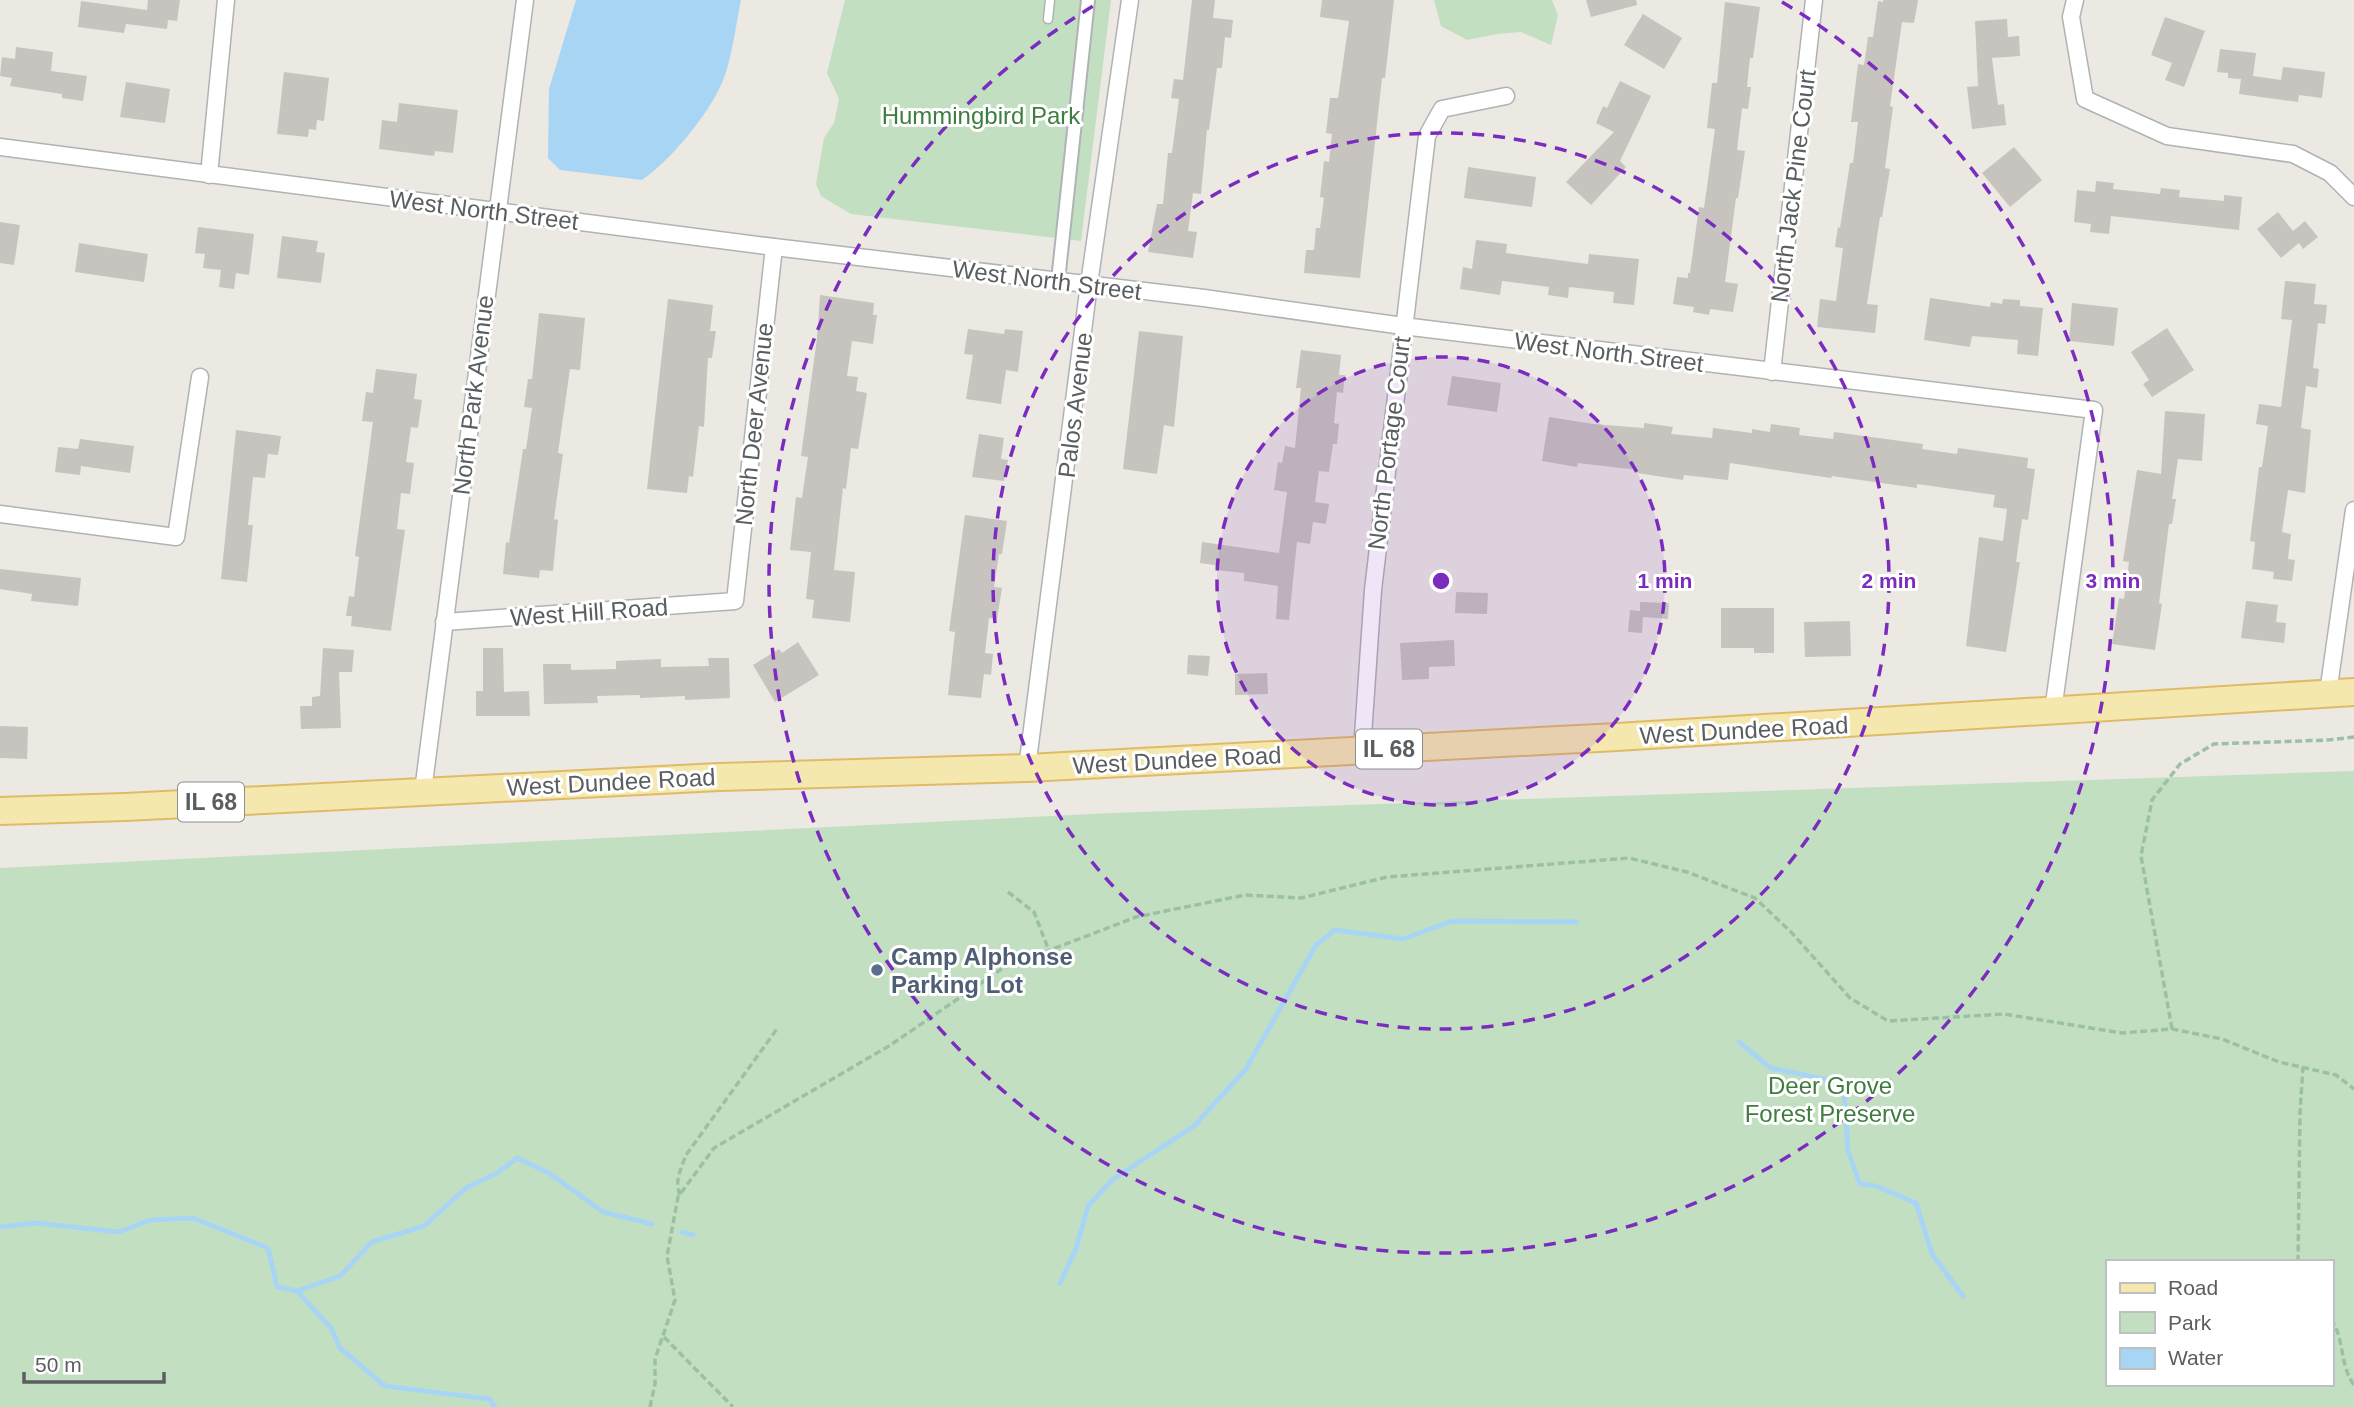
<svg xmlns="http://www.w3.org/2000/svg" width="2354" height="1407" font-family="Arial,sans-serif">
  <rect width="100%" height="100%" fill="#ebe9e2"/>
  <g fill="#c2e0c1" fill-rule="evenodd">
    <polygon points="845,0 1111,0 1081,241 851,214 821,196 816,184 824,138 834,123 839,99 827,73"/>
    <polygon points="1434,0 1552,0 1558,15 1551,45 1521,32 1497,34 1467,40 1441,26"/>
    <path d="M2354,771V1407H0V868L1112,813ZM2107,1262H2331V1384H2107Z"/>
  </g>
  <path fill="#a9d5f4" d="M576,0H741C736,24 733,51 725,75C713,110 672,159 642,180L560,170L548,158L549,89Z"/>
  <g fill="none" stroke-linecap="round" stroke-linejoin="round">
    <g stroke="#a9d5f4" stroke-width="5">
      <polyline points="1739,1042 1771,1068 1829,1080 1844,1090 1848,1151 1860,1184 1876,1186 1916,1203 1932,1254 1963,1296"/>
      <polyline points="0,1227 36,1223 119,1232 150,1220 193,1218 268,1248 277,1287 297,1291 340,1276 372,1242 424,1226 466,1188 497,1173 517,1158 549,1173 603,1212 652,1224"/>
      <polyline points="682,1232 693,1235"/>
      <polyline points="1060,1283 1076,1249 1088,1206 1112,1180 1194,1126 1246,1069 1316,945 1335,930 1403,939 1452,921 1577,922"/>
      <polyline points="297,1291 331,1328 340,1348 385,1386 489,1399 495,1407"/>
    </g>
  </g>
  <g fill="#c7c4bf">
    <polygon points="148,0 180,0 177,21 168,20 167,29 126,24 124,33 78,27 81,1 147,10"/>
    <polygon points="1192,0 1215,0 1213,18 1233,20 1231,38 1225,37 1222,68 1217,68 1209,130 1207,130 1201,194 1193,193 1188,231 1197,232 1193,258 1148,252 1157,204 1163,204 1168,153 1172,153 1179,99 1171,98 1174,79 1183,80"/>
    <polygon points="1322,0 1394,0 1385,78 1382,78 1360,278 1304,273 1306,250 1314,250 1316,228 1320,228 1324,198 1320,197 1324,161 1329,162 1332,134 1326,133 1330,98 1338,98 1349,21 1320,17"/>
    <polygon points="1586,0 1636,0 1637,5 1591,17"/>
    <polygon points="1883,0 1918,0 1914,23 1902,22 1890,106 1893,107 1885,168 1890,169 1882,217 1880,217 1867,304 1878,305 1875,333 1817,327 1820,299 1836,301 1843,248 1835,247 1838,227 1840,228 1850,163 1853,163 1858,122 1851,122 1858,64 1864,65 1868,37 1873,37 1878,1 1883,2"/>
    <polygon points="1725,2 1760,7 1753,58 1750,58 1747,87 1751,87 1748,109 1742,108 1737,150 1745,151 1738,198 1736,198 1725,282 1738,284 1733,312 1710,309 1709,315 1693,312 1694,307 1673,304 1677,277 1688,278 1688,273 1690,273 1699,207 1704,208 1715,129 1707,128 1712,83 1717,83"/>
    <polygon points="1643,14 1682,38 1664,69 1624,45"/>
    <polygon points="2165,17 2205,31 2184,87 2165,80 2172,63 2151,55"/>
    <polygon points="2007,19 2008,37 2019,36 2020,56 1992,58 1998,105 2004,104 2006,125 1972,129 1967,87 1978,86 1975,21"/>
    <polygon points="16,47 53,52 51,71 87,76 83,101 62,98 62,94 10,86 12,78 0,76 2,57 15,59"/>
    <polygon points="2220,49 2256,53 2253,76 2281,80 2283,67 2325,72 2322,98 2299,95 2298,102 2239,94 2241,79 2228,78 2228,73 2217,72"/>
    <polygon points="284,72 329,78 324,121 317,120 316,130 309,129 308,137 277,134"/>
    <polygon points="1620,81 1651,96 1620,161 1626,167 1591,205 1566,182 1614,132 1596,123 1603,106 1607,108"/>
    <polygon points="126,82 170,89 165,123 120,117"/>
    <polygon points="399,103 458,110 453,153 435,151 434,156 379,149 382,120 397,122"/>
    <polygon points="2014,147 2042,180 2010,207 1982,173"/>
    <polygon points="1468,167 1536,177 1532,207 1464,198"/>
    <polygon points="2096,181 2114,183 2113,189 2160,194 2161,188 2180,190 2179,197 2224,201 2224,195 2242,197 2239,230 2111,216 2109,234 2090,232 2091,224 2074,222 2077,190 2095,192"/>
    <polygon points="2278,212 2293,231 2305,221 2318,237 2303,249 2299,243 2281,258 2257,229"/>
    <polygon points="0,222 20,225 14,265 0,263"/>
    <polygon points="198,227 254,234 249,275 236,273 234,289 219,287 221,270 203,268 205,254 195,253"/>
    <polygon points="282,236 318,241 316,252 325,253 321,283 277,278"/>
    <polygon points="1476,240 1507,244 1506,253 1588,264 1589,254 1639,259 1634,305 1613,303 1614,292 1569,287 1568,298 1548,295 1549,287 1502,281 1500,295 1460,289 1463,267 1472,269"/>
    <polygon points="79,243 148,254 144,282 75,272"/>
    <polygon points="2285,281 2316,284 2314,304 2327,305 2325,324 2318,323 2313,368 2319,369 2317,388 2306,386 2301,428 2311,430 2305,493 2288,490 2282,532 2291,534 2288,559 2295,560 2292,581 2273,579 2274,572 2252,569 2255,542 2250,541 2259,467 2262,467 2268,426 2256,424 2259,404 2281,407 2292,320 2281,319"/>
    <polygon points="820,295 874,303 873,315 877,315 873,344 852,341 847,376 858,377 856,391 867,393 858,449 851,448 846,489 843,488 834,570 855,572 850,622 812,618 814,600 806,599 811,552 790,550 796,497 802,498 808,457 801,456 817,338"/>
    <polygon points="1930,298 1990,307 1991,302 2002,304 2003,299 2020,300 2020,306 2043,308 2038,356 2017,354 2018,340 1972,336 1970,347 1924,340"/>
    <polygon points="668,299 713,305 710,331 716,331 712,358 708,358 704,427 699,426 693,477 689,476 687,493 647,489"/>
    <polygon points="2072,303 2118,308 2114,346 2069,341"/>
    <polygon points="539,313 585,318 580,370 570,369 558,453 563,454 554,519 558,520 553,571 540,570 539,578 503,574 506,542 509,543 523,449 526,449 532,408 524,407 528,379 532,379"/>
    <polygon points="2167,328 2194,370 2152,397 2143,384 2149,380 2131,352"/>
    <polygon points="968,329 1004,334 1005,329 1023,331 1018,372 1006,370 1001,404 966,399 973,355 964,354"/>
    <polygon points="1139,331 1183,336 1174,427 1164,425 1157,474 1123,469"/>
    <polygon points="1301,350 1341,355 1339,375 1345,375 1343,393 1337,392 1334,423 1339,424 1337,444 1333,444 1329,472 1319,471 1315,502 1329,504 1326,524 1313,522 1310,544 1297,542 1289,620 1276,619 1278,586 1244,581 1244,573 1216,570 1215,565 1200,563 1202,542 1279,553 1287,492 1274,490 1278,462 1282,463 1285,446 1295,448 1301,388 1296,388"/>
    <polygon points="376,369 417,374 414,399 422,400 418,428 411,427 406,462 414,463 410,494 401,493 397,529 405,530 391,631 351,626 352,616 346,616 349,596 354,597 359,557 355,556 373,422 362,421 366,392 373,393"/>
    <polygon points="1452,376 1501,383 1497,412 1447,405"/>
    <polygon points="2165,411 2205,414 2202,461 2178,459 2172,499 2176,499 2172,524 2169,524 2159,603 2162,604 2155,650 2112,644 2119,598 2124,599 2129,562 2123,561 2137,470 2161,474"/>
    <polygon points="1549,417 1593,424 1644,428 1644,423 1673,427 1671,434 1712,438 1713,428 1752,433 1752,429 1770,432 1771,424 1800,428 1799,435 1833,439 1834,432 1923,444 1922,449 1957,454 1958,448 2028,458 2027,468 2035,469 2028,520 2022,519 2016,562 2020,562 2006,652 1966,646 1979,537 2003,541 2007,509 1993,507 1995,495 1917,484 1917,488 1832,476 1831,478 1730,463 1728,480 1684,475 1683,480 1637,473 1638,470 1578,463 1577,467 1542,461"/>
    <polygon points="236,430 281,436 278,455 268,454 265,478 253,477 248,525 253,525 247,582 221,579"/>
    <polygon points="979,434 1004,438 1001,459 1008,460 1004,481 972,477"/>
    <polygon points="80,439 134,446 130,473 81,466 80,475 55,472 58,447 78,449"/>
    <polygon points="965,515 1007,521 1002,554 999,554 994,587 1002,588 997,619 989,618 985,653 993,654 991,675 984,674 981,698 948,695 955,632 949,631"/>
    <polygon points="0,569 81,578 78,606 31,601 32,594 0,589"/>
    <polygon points="1456,592 1488,593 1487,614 1455,613"/>
    <polygon points="2246,601 2278,605 2276,622 2286,623 2284,643 2241,638"/>
    <polygon points="1640,602 1669,603 1668,619 1643,617 1642,633 1628,632 1630,610 1640,611"/>
    <polygon points="1721,608 1774,608 1774,653 1754,653 1754,648 1721,648"/>
    <polygon points="1850,621 1851,656 1805,657 1804,622"/>
    <polygon points="1454,640 1455,666 1429,667 1429,679 1402,680 1400,643"/>
    <polygon points="798,642 819,675 775,702 753,665 779,649 782,653"/>
    <polygon points="323,648 354,650 352,672 339,672 341,728 301,729 300,706 312,706 312,697 320,696"/>
    <polygon points="483,648 503,648 504,692 529,691 530,716 476,716 476,691 483,691"/>
    <polygon points="1188,655 1210,656 1208,676 1187,674"/>
    <polygon points="708,658 729,658 730,698 685,700 685,696 640,698 640,695 597,696 598,703 544,704 543,664 571,664 571,670 616,669 616,661 661,659 661,667 709,666"/>
    <polygon points="1267,673 1268,694 1235,695 1235,674"/>
    <polygon points="0,726 28,727 27,759 0,758"/>
  </g>
  <g fill="none" stroke-linecap="round" stroke-linejoin="round">
    <g stroke="#b0b2b6" stroke-width="11">
      <polyline id="service" points="1048,19 1050,0"/>
    </g>
    <g stroke="#b0b2b6" stroke-width="16">
      <polyline id="pedestrian" points="1058,281 1088,0"/>
    </g>
    <g stroke="#b0b2b6" stroke-width="19">
      <g id="minor">
        <polyline points="2075,0 2071,17 2085,99 2167,136 2293,154 2330,173 2354,197"/>
        <polyline points="0,147 774,247 1204,298 1403,326 2094,410 2053,711"/>
        <polyline points="209,175 226,0"/>
        <polyline points="1772,372 1814,0"/>
        <polyline points="0,514 176,537 200,377"/>
        <polyline points="444,622 735,601 774,247"/>
        <polyline points="2328,693 2354,510"/>
        <polyline points="1362,750 1373,590 1427,136 1442,109 1506,96"/>
        <polyline points="1027,768 1089,284 1130,0"/>
        <polyline points="423,791 525,0"/>
      </g>
    </g>
    <g stroke="#e0bb67" stroke-width="30">
      <polyline id="primary" points="0,811 125,807 719,777 1027,768 1617,737 2354,692"/>
    </g>
    <g stroke="#9bc0a5" stroke-width="3.5" stroke-dasharray="7 3.5" stroke-linecap="butt">
      <polyline points="1008,892 1034,912 1049,951"/>
      <polyline points="2172,1029 2141,856 2152,800 2180,764 2214,744 2328,740 2354,737"/>
      <path d="M680,1195C674,1181 681,1169 686,1155L777,1029"/>
      <polyline points="2298,1262 2300,1112 2303,1067"/>
      <path d="M2331,1319C2345,1339 2339,1364 2354,1385"/>
      <polyline points="664,1337 733,1407"/>
      <polyline points="650,1407 655,1384 655,1359 675,1300 667,1256 678,1197 714,1148 889,1046 1003,968 1136,917 1245,895 1301,898 1387,877 1629,858 1687,872 1755,898 1791,932 1850,998 1888,1021 2004,1014 2122,1033 2172,1029 2222,1039 2279,1062 2336,1075 2354,1089"/>
    </g>
    <use href="#service" stroke="#fff" stroke-width="8"/>
    <use href="#pedestrian" stroke="#fff" stroke-width="12"/>
    <use href="#minor" stroke="#fff" stroke-width="16"/>
    <use href="#primary" stroke="#f5e8ae" stroke-width="26"/>
  </g>
  <circle cx="1441" cy="581" r="224" fill="#7b2cbf" fill-opacity=".12"/>
  <g fill="none" stroke="#7b2cbf" stroke-width="3.5" stroke-dasharray="12 9">
    <circle cx="1441" cy="581" r="224"/>
    <circle cx="1441" cy="581" r="448"/>
    <path d="M1782 2A672 672 0 1 1 1100 2"/>
  </g>
  <circle fill="#5c6f8a" stroke="#fff" stroke-width="2.5" cx="877" cy="970" r="7"/>
  <g text-anchor="middle" dominant-baseline="central" stroke-width="6" stroke-linejoin="round" paint-order="stroke">
    <g fill="#fff" stroke="#8c8e90" stroke-width="2">
      <rect x="1356" y="729.5" width="66" height="39" rx="5"/>
      <rect x="178" y="782.5" width="66" height="39" rx="5"/>
    </g>
    <g font-size="23" font-weight="bold" fill="#5a5e61">
      <text x="1389" y="749">IL 68</text>
      <text x="211" y="802">IL 68</text>
    </g>
    <g font-size="24" fill="#3e7d3f" stroke="#fff">
      <text x="981" y="115">Hummingbird Park</text>
      <text x="1830" y="1085">Deer Grove<tspan x="1830" dy="28">Forest Preserve</tspan></text>
    </g>
    <g font-size="24" fill="#5a5e61" stroke="#fff">
      <text transform="translate(1793 186) rotate(-83)">North Jack Pine Court</text>
      <text transform="translate(484 210) rotate(7)">West North Street</text>
      <text transform="translate(1047 280) rotate(7)">West North Street</text>
      <text transform="translate(1609 352) rotate(7)">West North Street</text>
      <text transform="translate(473 395) rotate(-83)">North Park Avenue</text>
      <text transform="translate(1075 405) rotate(-83)">Palos Avenue</text>
      <text transform="translate(754 424) rotate(-84)">North Deer Avenue</text>
      <text transform="translate(1389 443) rotate(-83)">North Portage Court</text>
      <text transform="translate(589 612) rotate(-4)">West Hill Road</text>
      <text transform="translate(1744 730) rotate(-3)">West Dundee Road</text>
      <text transform="translate(1177 760) rotate(-3)">West Dundee Road</text>
      <text transform="translate(611 782) rotate(-3)">West Dundee Road</text>
    </g>
    <g font-size="24" font-weight="bold" fill="#4e5e75" stroke="#fff" text-anchor="start">
      <text x="891" y="956">Camp Alphonse<tspan x="891" dy="28">Parking Lot</tspan></text>
    </g>
  </g>
  <circle cx="1441" cy="581" r="10" fill="#7b2cbf" stroke="#fff" stroke-width="3.5"/>
  <g font-size="21" text-anchor="middle" font-weight="bold" fill="#7b2cbf" stroke="#fff" stroke-width="6" stroke-linejoin="round" paint-order="stroke">
    <text x="1665" y="588">1 min</text>
    <text x="1889" y="588">2 min</text>
    <text x="2113" y="588">3 min</text>
  </g>
  <rect x="2106" y="1260" width="228" height="126" fill="#ffffff" stroke="#bdbfc0" stroke-width="2"/>
  <rect x="2120" y="1283" width="35" height="10" fill="#f5e8ae" stroke="#bdbfc0" stroke-width="2"/>
  <text x="2168" y="1295" font-size="21" fill="#5a5e61">Road</text>
  <rect x="2120" y="1312" width="35" height="21" fill="#c2e0c1" stroke="#bdbfc0" stroke-width="2"/>
  <text x="2168" y="1330" font-size="21" fill="#5a5e61">Park</text>
  <rect x="2120" y="1348" width="35" height="21" fill="#a9d5f4" stroke="#bdbfc0" stroke-width="2"/>
  <text x="2168" y="1365" font-size="21" fill="#5a5e61">Water</text>
  <path d="M24 1372v10h140v-10" fill="none" stroke="#5a5e61" stroke-width="3.5"/>
  <text x="35" y="1372" font-size="21" fill="#5a5e61" stroke="#ffffff" stroke-width="5" paint-order="stroke">50 m</text>
</svg>
